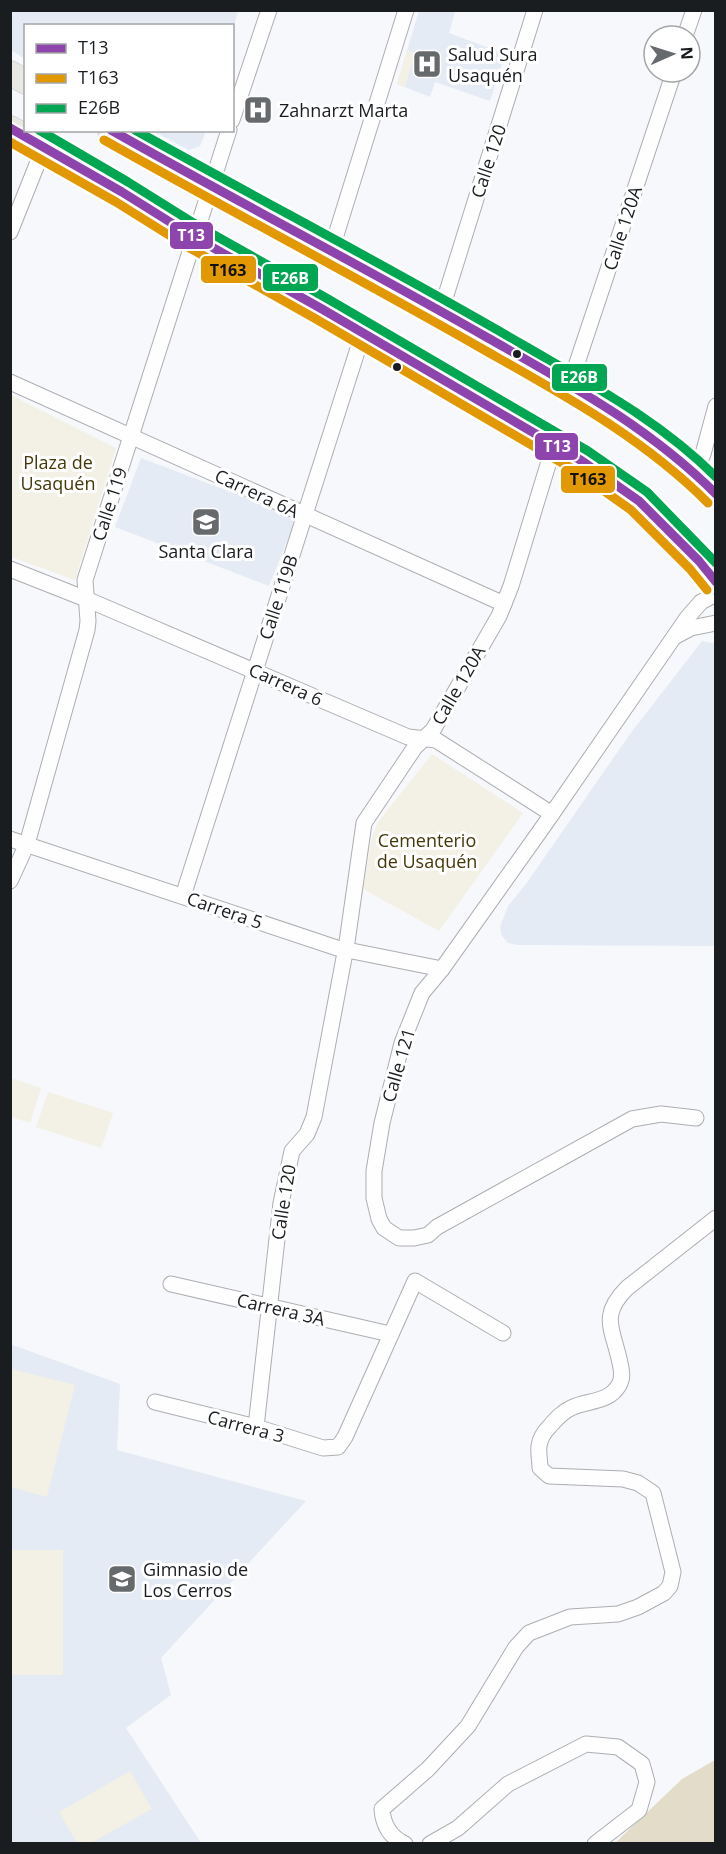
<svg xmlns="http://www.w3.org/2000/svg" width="726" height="1854" font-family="'Open Sans',sans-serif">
  <rect width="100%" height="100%" fill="#f6f8fb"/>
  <g fill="#e5ebf4">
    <polygon points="11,10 238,10 238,11 233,30 232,26 26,26 25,59 11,50"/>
    <polygon points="451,10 455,12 449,33 505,54 490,101 435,82 430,97 397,84 419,11"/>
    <polygon points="153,131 206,131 200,146 189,150"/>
    <polygon points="141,458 297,517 269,586 115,527"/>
    <polygon points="702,641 716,644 715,946 518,945 508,943 502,936 500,927 508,906 526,884 630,734"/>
    <polygon points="10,1344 120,1384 117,1450 306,1501 161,1658 171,1695 126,1728 201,1843 11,1843"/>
  </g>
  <g fill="#f3f0e5">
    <polygon points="407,50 415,53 405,87 397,84"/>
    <polygon points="11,395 116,448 75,580 11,557"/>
    <polygon points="432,754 523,813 439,931 363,889 372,837 378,822"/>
    <polygon points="11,1078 41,1088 30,1123 11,1117"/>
    <polygon points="48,1092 113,1113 101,1148 36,1127"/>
    <polygon points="11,1369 75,1385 47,1497 11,1487"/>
    <polygon points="10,1550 63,1550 63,1675 11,1675"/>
    <polygon points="130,1771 152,1809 91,1843 77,1843 59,1812"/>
  </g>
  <polygon fill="#e2dcc9" points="715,1760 715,1843 614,1844 682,1779"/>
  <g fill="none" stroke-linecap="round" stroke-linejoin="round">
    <g stroke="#acaeb1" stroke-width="17">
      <g id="street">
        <polyline points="685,36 694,10"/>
        <polyline points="232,120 269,10"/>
        <polyline points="10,232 44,147"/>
        <polyline points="331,251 406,10"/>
        <polyline points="441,311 535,10"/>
        <polyline points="10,382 504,604"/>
        <polyline points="570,384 674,72"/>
        <polyline points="695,472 703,454 716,406"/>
        <polyline points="10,569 86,599 408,737 436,740 552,814"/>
        <polyline points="676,636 691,628 716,623"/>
        <polyline points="10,839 337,948 442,969"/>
        <polyline points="10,881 27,844 87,630 88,621 85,580 229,130"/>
        <polyline points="183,896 363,333"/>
        <polyline points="696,1118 661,1114 632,1119 437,1227 428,1235 414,1238 399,1238 384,1228 379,1219 374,1198 374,1171 382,1123 402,1043 422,993 442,969 545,824 687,618 701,602 716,594"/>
        <polyline points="171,1284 390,1334"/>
        <polyline points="155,1402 256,1427 323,1448 338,1447 345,1437 415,1281 503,1333"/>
        <polyline points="256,1427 281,1203 292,1151 307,1134 314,1117 347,942 364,823 415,747 433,730 499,616 511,586 554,445"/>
        <path d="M405,1844C390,1837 383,1825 382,1809L428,1769L468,1726L516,1647L529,1633L570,1617L618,1614L638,1607L664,1593L670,1586L673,1572L653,1493L638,1483L623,1479L549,1476L540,1468C540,1461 538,1453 539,1446C540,1438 545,1431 550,1426C556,1419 562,1412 571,1408C587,1400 609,1403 619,1385C623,1378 622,1371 620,1363C613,1329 599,1316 627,1288L716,1218"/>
        <polyline points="430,1844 458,1828 508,1784 586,1744 618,1747 642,1764 647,1782 639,1810 595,1844"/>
      </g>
    </g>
    <g stroke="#d2d4d5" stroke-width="26">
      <g id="primary">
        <polyline points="10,73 26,82"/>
        <polyline points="10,128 122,192 194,237 322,309 582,461 639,501 699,561 716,583"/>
        <path d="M110,130C243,206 380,275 512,352C531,364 552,373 571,385C623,416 674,450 716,494"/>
      </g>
    </g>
    <use href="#street" stroke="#fefefe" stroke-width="15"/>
    <use href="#primary" stroke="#eae8e2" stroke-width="24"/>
    <g stroke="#fff" stroke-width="14">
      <g id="bus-1">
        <polyline points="10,128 122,192 194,237 322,309 582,461 639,501 699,561 716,582"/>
        <path d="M111,130C236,201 364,267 488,338C569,384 649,427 716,494"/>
      </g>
    </g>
    <g stroke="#fff" stroke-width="14">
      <g id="bus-2">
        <path d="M104,140C228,210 355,276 479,347C560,393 641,436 708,503"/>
        <polyline points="10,142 116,202 188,247 316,319 576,471 631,510 690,569 707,590"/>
      </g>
    </g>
    <g stroke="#fff" stroke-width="14">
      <g id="bus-3">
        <polyline points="39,130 128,182 200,227 328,299 588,451 647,492 716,563"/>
        <path d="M135,130C265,203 397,271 525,346C592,385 660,421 716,477"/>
      </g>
    </g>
    <use href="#bus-1" stroke="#8e44ad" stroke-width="9"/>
    <use href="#bus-2" stroke="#e19803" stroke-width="9"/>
    <use href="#bus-3" stroke="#00a651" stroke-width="9"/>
  </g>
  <defs>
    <g id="hospital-square" transform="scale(1.5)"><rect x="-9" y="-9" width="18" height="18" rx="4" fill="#676a6d" stroke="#fff"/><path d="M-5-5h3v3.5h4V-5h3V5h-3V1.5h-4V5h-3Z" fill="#fff"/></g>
    <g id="school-square" transform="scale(1.5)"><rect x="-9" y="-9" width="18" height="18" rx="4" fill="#676a6d" stroke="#fff"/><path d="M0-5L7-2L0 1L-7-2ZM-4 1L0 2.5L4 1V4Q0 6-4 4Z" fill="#fff"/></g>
  </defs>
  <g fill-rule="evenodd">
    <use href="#hospital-square" x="427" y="64"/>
    <use href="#hospital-square" x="258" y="110"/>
    <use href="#school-square" x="206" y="522"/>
    <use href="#school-square" x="122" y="1579"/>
  </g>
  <g fill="#1a1d20" stroke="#fff" stroke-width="2">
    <circle cx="517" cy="354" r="5"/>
    <circle cx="397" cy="367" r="5"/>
  </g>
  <g text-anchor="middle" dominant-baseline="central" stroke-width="6" stroke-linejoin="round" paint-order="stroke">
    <g font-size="18" fill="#1a1d20" stroke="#fff" text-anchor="start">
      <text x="448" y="54">Salud Sura<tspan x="448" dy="21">Usaquén</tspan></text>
      <text x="279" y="110">Zahnarzt Marta</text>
      <text x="206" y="551" text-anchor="middle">Santa Clara</text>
      <text x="143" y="1569">Gimnasio de<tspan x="143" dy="21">Los Cerros</tspan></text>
    </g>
    <g font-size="18" fill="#1a1d20" stroke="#fff">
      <text transform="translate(488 161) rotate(-72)">Calle 120</text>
      <text transform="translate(622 228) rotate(-72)">Calle 120A</text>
      <text transform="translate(257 493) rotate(25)">Carrera 6A</text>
      <text transform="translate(109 504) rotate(-72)">Calle 119</text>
      <text transform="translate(278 597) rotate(-72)">Calle 119B</text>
      <text transform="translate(286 684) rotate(24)">Carrera 6</text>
      <text transform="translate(458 685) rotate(-60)">Calle 120A</text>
      <text transform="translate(225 910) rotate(19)">Carrera 5</text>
      <text transform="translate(398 1065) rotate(-74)">Calle 121</text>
      <text transform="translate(283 1202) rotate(-81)">Calle 120</text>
      <text transform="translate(281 1309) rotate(13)">Carrera 3A</text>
      <text transform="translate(246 1426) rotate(15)">Carrera 3</text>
    </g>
    <g font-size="18" fill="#453808" stroke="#fff">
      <text x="58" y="462">Plaza de<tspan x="58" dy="21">Usaquén</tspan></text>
      <text x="427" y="840">Cementerio<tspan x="427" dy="21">de Usaquén</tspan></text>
    </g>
  </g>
  <g stroke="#fff" stroke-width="2">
    <rect x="169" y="221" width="45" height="29" rx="6" fill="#8e44ad"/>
    <rect x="200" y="255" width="57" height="29" rx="6" fill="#e19803"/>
    <rect x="262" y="263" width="57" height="29" rx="6" fill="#00a651"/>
    <rect x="551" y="363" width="57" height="29" rx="6" fill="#00a651"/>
    <rect x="534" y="432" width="45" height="29" rx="6" fill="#8e44ad"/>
    <rect x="560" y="465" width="56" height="29" rx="6" fill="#e19803"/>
  </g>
  <g font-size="16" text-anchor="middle" font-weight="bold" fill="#fff">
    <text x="191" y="241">T13</text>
    <text x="290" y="284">E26B</text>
    <text x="579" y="383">E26B</text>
    <text x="557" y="452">T13</text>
  </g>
  <g font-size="16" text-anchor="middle" font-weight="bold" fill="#111">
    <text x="228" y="276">T163</text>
    <text x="588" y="485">T163</text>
  </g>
  <rect width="726" height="1854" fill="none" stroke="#1a1d20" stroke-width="24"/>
  <rect x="24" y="24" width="210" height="108" fill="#ffffff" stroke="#a3a5a6" stroke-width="1.5"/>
  <rect x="36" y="44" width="30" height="9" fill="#8e44ad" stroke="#a3a5a6" stroke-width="1.5"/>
  <text x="78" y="54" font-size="18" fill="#1a1d20">T13</text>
  <rect x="36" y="74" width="30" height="9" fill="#e19803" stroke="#a3a5a6" stroke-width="1.5"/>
  <text x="78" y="84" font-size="18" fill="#1a1d20">T163</text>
  <rect x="36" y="104" width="30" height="9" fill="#00a651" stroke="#a3a5a6" stroke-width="1.5"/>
  <text x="78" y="114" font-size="18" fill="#1a1d20">E26B</text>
  <g transform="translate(672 54) rotate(87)"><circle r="28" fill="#ffffff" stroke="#a3a5a6" stroke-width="1.5"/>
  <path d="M0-4.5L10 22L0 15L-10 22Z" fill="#676a6d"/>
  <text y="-9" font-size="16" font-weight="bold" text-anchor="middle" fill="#1a1d20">N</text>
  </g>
</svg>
